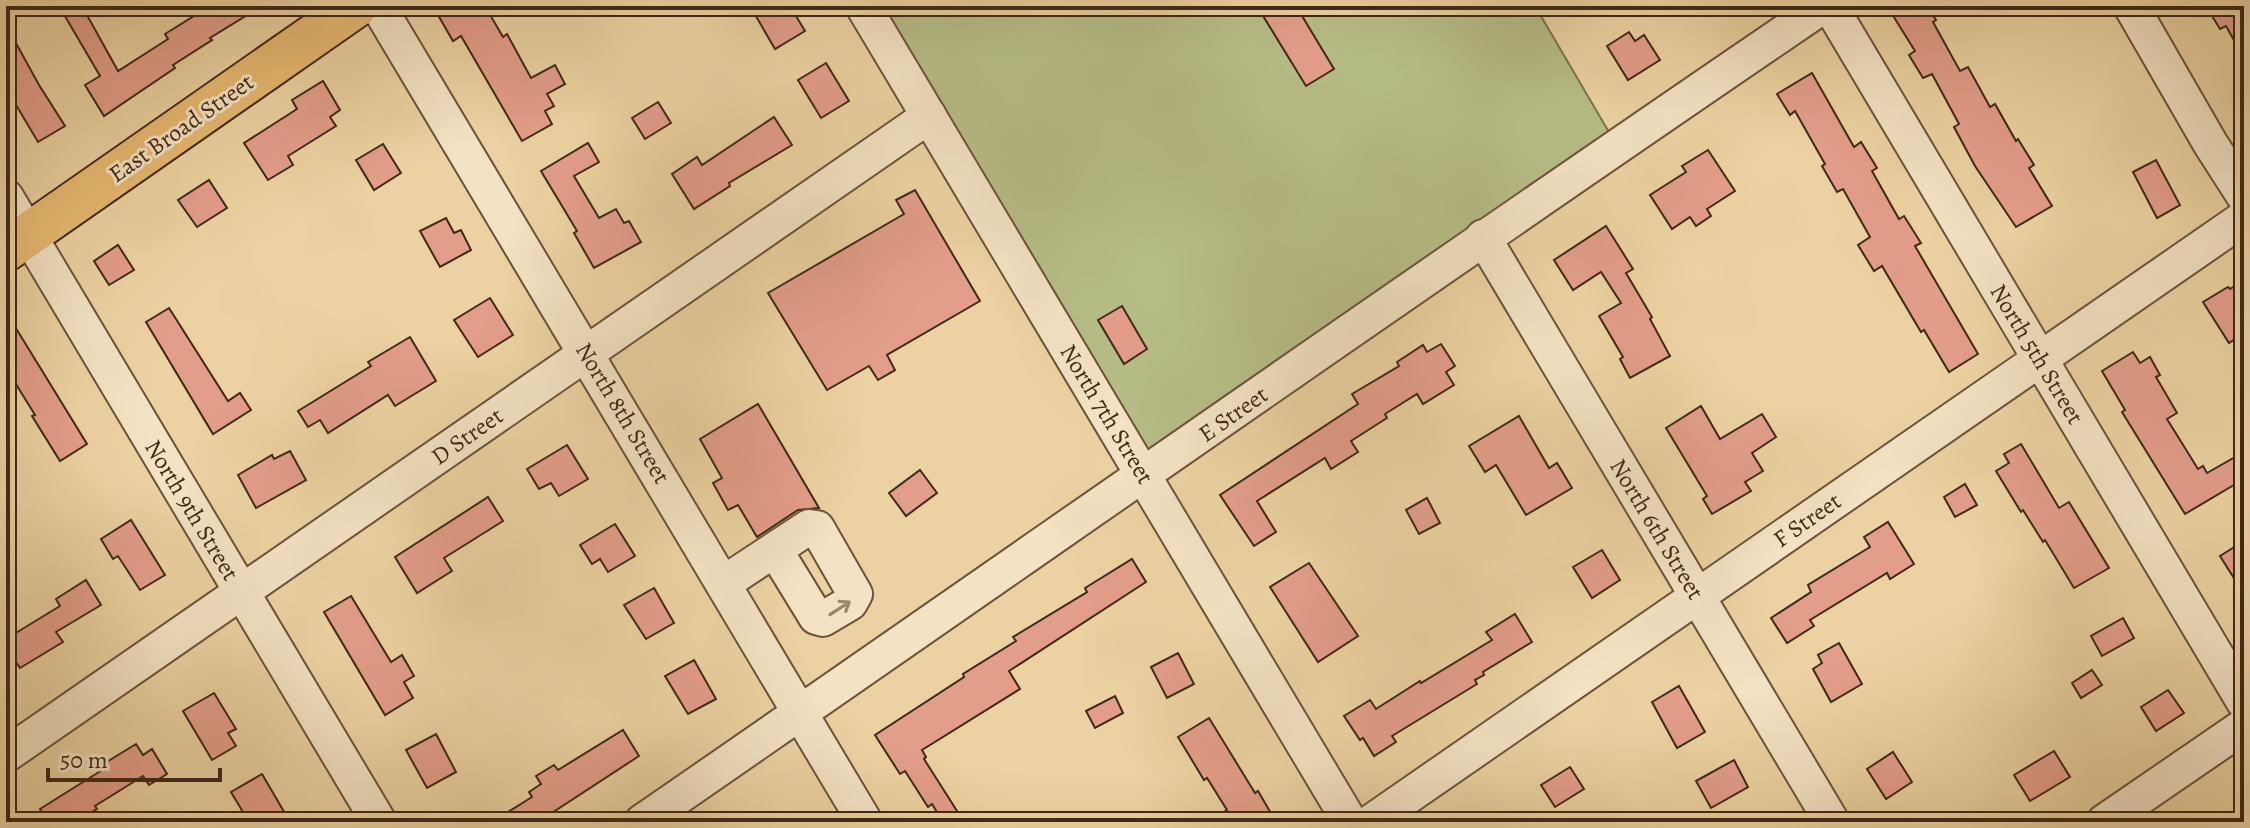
<svg xmlns="http://www.w3.org/2000/svg" width="2250" height="828" font-family="Alegreya,serif">
  <rect width="100%" height="100%" fill="#ecd2a2"/>
  <filter id="stains"><feTurbulence type="fractalNoise" baseFrequency=".0025" numOctaves="4"/><feColorMatrix values="0 0 0 0 .2 0 0 0 0 .09 0 0 0 0 .02 0 0 0 .5 -.17"/></filter>
  <radialGradient id="worn" r=".72"><stop offset=".6" stop-color="#630" stop-opacity="0"/><stop offset="1" stop-color="#630" stop-opacity=".3"/></radialGradient>
  <polygon fill="#b6bd86" stroke="#7b734e" stroke-width="2" points="862,6 1535,6 1613,139 1141,471"/>
  <g fill="#e39e8a" stroke="#402917" stroke-width="2">
    <polygon points="59,6 82,6 118,71 168,39 165,34 210,6 262,6 210,38 212,40 173,65 175,68 104,116 85,85 100,76"/>
    <polygon points="453,6 485,6 503,37 507,34 531,78 555,65 565,84 547,94 554,106 545,111 552,124 522,141 461,36 453,41 438,15"/>
    <polygon points="750,6 790,6 805,31 775,49"/>
    <polygon points="1257,6 1296,6 1334,69 1306,86"/>
    <polygon points="1887,6 1927,6 1936,20 1933,22 1960,71 1968,67 1990,107 1995,104 2016,141 2018,139 2034,165 2029,168 2052,206 2016,227 1975,166 1954,127 1959,124 1932,74 1923,78 1909,55 1915,51"/>
    <polygon points="2206,6 2244,6 2244,58 2226,26 2220,29"/>
    <polygon points="6,25 39,85 65,126 38,142 6,88"/>
    <polygon points="1629,32 1635,41 1644,35 1660,60 1628,80 1607,46"/>
    <polygon points="826,63 849,101 821,118 798,80"/>
    <polygon points="1812,73 1854,147 1861,142 1877,168 1872,171 1899,219 1904,216 1921,243 1915,246 1978,354 1949,372 1924,330 1921,332 1882,266 1874,271 1858,245 1870,237 1843,189 1837,192 1822,166 1825,164 1795,111 1790,115 1777,94"/>
    <polygon points="323,81 340,110 330,117 336,126 288,156 293,165 268,180 244,143 297,109 292,100"/>
    <polygon points="658,102 671,123 645,139 632,118"/>
    <polygon points="774,117 792,145 729,183 730,186 694,209 672,174 697,157 702,165"/>
    <polygon points="588,143 599,162 574,176 599,218 616,209 624,223 629,221 641,242 594,268 574,233 577,231 541,171"/>
    <polygon points="383,144 401,173 374,190 356,160"/>
    <polygon points="1708,150 1735,191 1707,209 1711,216 1696,226 1690,217 1672,229 1650,195 1686,172 1682,166"/>
    <polygon points="2156,160 2180,205 2157,218 2133,172"/>
    <polygon points="209,180 227,208 197,227 178,200"/>
    <polygon points="915,190 980,301 887,355 895,370 878,380 869,366 827,390 768,293 904,214 896,200"/>
    <polygon points="446,218 454,233 461,230 471,250 440,267 420,231"/>
    <polygon points="1606,226 1633,269 1626,273 1652,317 1650,319 1670,356 1630,378 1620,359 1623,357 1599,316 1621,303 1601,272 1573,290 1554,260"/>
    <polygon points="118,245 134,270 109,285 94,261"/>
    <polygon points="2244,280 2244,333 2229,343 2203,302 2228,287 2230,289"/>
    <polygon points="490,298 513,335 478,357 454,320"/>
    <polygon points="1122,306 1147,349 1124,364 1098,320"/>
    <polygon points="169,308 228,401 240,393 251,410 213,434 146,322"/>
    <polygon points="6,312 87,444 60,461 32,416 35,415 6,368"/>
    <polygon points="410,337 436,381 395,406 388,395 328,433 320,420 308,427 298,411 371,366 368,362"/>
    <polygon points="1441,344 1455,366 1446,372 1454,385 1423,404 1417,394 1385,414 1387,418 1351,441 1358,452 1331,469 1325,458 1257,501 1276,532 1254,546 1220,495 1358,404 1352,394 1399,366 1397,362 1423,345 1427,352"/>
    <polygon points="2133,352 2140,363 2150,357 2160,375 2156,377 2177,413 2167,419 2198,469 2203,466 2207,473 2244,452 2244,479 2185,514 2122,412 2125,410 2102,371"/>
    <polygon points="758,404 819,508 798,510 757,537 738,505 728,510 713,483 722,478 700,439"/>
    <polygon points="1701,406 1720,439 1762,414 1776,437 1752,453 1763,471 1745,482 1751,491 1712,514 1703,499 1707,496 1666,428"/>
    <polygon points="1519,416 1549,468 1557,463 1572,488 1526,515 1496,465 1485,472 1469,446"/>
    <polygon points="2021,444 2059,508 2069,502 2109,568 2074,588 2045,540 2043,542 2023,510 2021,512 1996,471 2009,463 2004,454"/>
    <polygon points="567,445 588,479 559,496 551,483 539,489 527,469"/>
    <polygon points="290,451 306,480 256,508 238,475 272,455 274,459"/>
    <polygon points="920,470 937,493 906,516 889,493"/>
    <polygon points="1965,484 1977,505 1955,517 1944,497"/>
    <polygon points="488,497 503,521 444,558 452,571 417,593 395,557"/>
    <polygon points="1427,498 1440,523 1419,534 1406,510"/>
    <polygon points="131,520 165,575 140,590 118,556 113,559 101,539"/>
    <polygon points="1888,522 1914,564 1890,579 1887,573 1810,620 1814,626 1787,643 1771,618 1811,592 1808,585 1870,547 1864,537"/>
    <polygon points="615,524 635,556 608,572 600,559 592,564 580,545"/>
    <polygon points="2244,541 2244,594 2220,556"/>
    <polygon points="1602,550 1620,580 1592,598 1573,567"/>
    <polygon points="1132,559 1146,582 1009,671 1020,689 922,750 926,757 924,759 964,822 943,822 932,804 928,807 905,771 900,774 875,735 964,677 963,674 1016,641 1013,637 1087,592 1085,588"/>
    <polygon points="1309,563 1358,636 1318,662 1270,587"/>
    <polygon points="86,580 101,605 56,632 63,642 20,668 6,647 6,639 60,606 56,599"/>
    <polygon points="654,588 674,623 646,639 624,605"/>
    <polygon points="351,596 391,662 402,655 414,676 404,682 413,698 385,715 324,612"/>
    <polygon points="1515,614 1532,642 1483,672 1484,675 1475,680 1477,684 1392,736 1396,742 1374,756 1363,738 1360,740 1344,716 1370,700 1376,709 1420,681 1421,683 1492,640 1486,632"/>
    <polygon points="2123,618 2134,638 2102,656 2091,636"/>
    <polygon points="1839,643 1862,684 1831,702 1813,669 1822,663 1818,655"/>
    <polygon points="1178,653 1194,684 1167,698 1151,667"/>
    <polygon points="694,660 716,699 688,714 665,676"/>
    <polygon points="2092,670 2102,685 2081,698 2072,683"/>
    <polygon points="1679,686 1705,732 1677,748 1652,702"/>
    <polygon points="2168,690 2184,713 2156,731 2141,707"/>
    <polygon points="214,693 236,729 228,733 236,746 212,760 183,711"/>
    <polygon points="1115,696 1123,713 1095,728 1086,711"/>
    <polygon points="1209,718 1255,793 1258,791 1276,822 1206,822 1227,810 1207,778 1204,780 1178,737"/>
    <polygon points="623,730 639,756 538,822 492,822 532,797 529,792 541,784 536,776 554,765 558,770"/>
    <polygon points="436,734 456,772 427,788 406,750"/>
    <polygon points="136,744 143,755 152,749 167,774 149,785 143,776 95,806 97,809 75,822 49,822 40,809 107,767 105,763"/>
    <polygon points="2054,751 2070,777 2030,801 2014,775"/>
    <polygon points="1893,752 1912,782 1886,799 1867,769"/>
    <polygon points="1734,760 1748,787 1711,808 1696,781"/>
    <polygon points="1570,767 1584,789 1555,807 1541,785"/>
    <polygon points="262,774 290,822 249,822 231,792"/>
  </g>
  <g fill="none" stroke-linecap="round" stroke-linejoin="round">
    <g stroke="#6b533a" stroke-width="38">
      <g id="minor">
        <polyline points="378,6 865,822"/>
        <polyline points="863,6 1350,822"/>
        <polyline points="1830,6 2244,702"/>
        <polyline points="2131,6 2210,143 2244,196"/>
        <polyline points="6,197 379,822"/>
        <polyline points="1483,237 1832,822"/>
        <polyline points="724,583 809,527 817,528 855,594 850,603 823,619 816,617 775,550"/>
        <polyline points="6,755 929,116"/>
        <path d="M642,822C1036,550 1427,275 1823,6"/>
        <polyline points="1371,822 2244,218"/>
        <polyline points="2104,822 2244,726"/>
      </g>
    </g>
    <g stroke="#402917" stroke-width="46">
      <polyline id="major" points="6,250 356,6"/>
    </g>
    <use href="#minor" stroke="#f3e2c3" stroke-width="34"/>
    <use href="#major" stroke="#e6b971" stroke-width="42"/>
  </g>
  <defs><path id="oneway-shaft" d="M-6 0H5M1.5-3L5.5 0L1.5 3" fill="none" stroke-width="1.6" stroke-linecap="round" stroke-linejoin="round" transform="scale(2)"/></defs>
  <use stroke="#9a866d" href="#oneway-shaft" transform="translate(840 608) rotate(-33)"/>
  <g text-anchor="middle" dominant-baseline="central" stroke-width="6" stroke-linejoin="round" paint-order="stroke">
    <g font-size="24" fill="#402917" stroke="#f3e2c3">
      <text transform="translate(181 128) rotate(-35)">East Broad Street</text>
      <text transform="translate(2037 354) rotate(59)">North 5th Street</text>
      <text transform="translate(623 413) rotate(59)">North 8th Street</text>
      <text transform="translate(1107 414) rotate(59)">North 7th Street</text>
      <text transform="translate(1233 414) rotate(-35)">E Street</text>
      <text transform="translate(467 436) rotate(-35)">D Street</text>
      <text transform="translate(192 510) rotate(59)">North 9th Street</text>
      <text transform="translate(1807 520) rotate(-35)">F Street</text>
      <text transform="translate(1657 529) rotate(59)">North 6th Street</text>
    </g>
  </g>
  <rect width="2250" height="828" fill="none" stroke="#ecd2a2" stroke-width="32"/>
  <rect x="8" y="8" width="2234" height="812" fill="none" stroke="#402917" stroke-width="4"/>
  <rect x="16" y="16" width="2218" height="796" fill="none" stroke="#402917" stroke-width="2"/>
  <path d="M48 768v12h172v-12" fill="none" stroke="#402917" stroke-width="4"/>
  <text x="60" y="768" font-size="24" fill="#402917" stroke="#f3e2c3" stroke-width="6" paint-order="stroke">50 m</text>
  <rect width="100%" height="100%" filter="url(#stains)"/>
  <rect width="100%" height="100%" fill="url(#worn)"/>
</svg>
